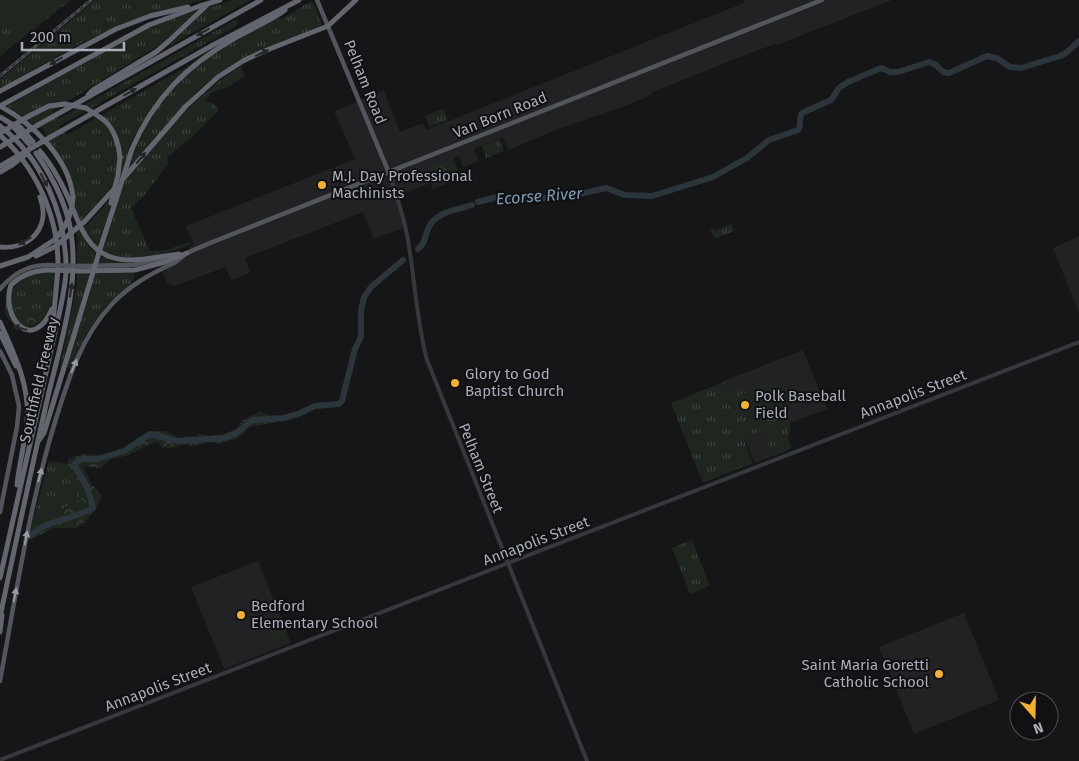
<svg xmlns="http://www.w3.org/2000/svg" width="1079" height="761" font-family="'Fira Sans',sans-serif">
  <defs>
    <pattern id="grass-tufts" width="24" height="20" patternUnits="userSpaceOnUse" patternTransform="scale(1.25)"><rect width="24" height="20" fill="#1e261f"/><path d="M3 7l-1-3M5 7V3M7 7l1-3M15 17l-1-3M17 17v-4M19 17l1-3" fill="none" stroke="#3c433d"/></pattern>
    <pattern id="forest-crowns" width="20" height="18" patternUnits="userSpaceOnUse" patternTransform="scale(1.25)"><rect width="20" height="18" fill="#1e261f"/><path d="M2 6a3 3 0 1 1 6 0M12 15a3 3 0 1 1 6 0" fill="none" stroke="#3c433d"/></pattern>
  </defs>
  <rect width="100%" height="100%" fill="#161618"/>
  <g fill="#222225">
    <polygon points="743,0 892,0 777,45 775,44 750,53 653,92 647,97 625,106 556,130 509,150 503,137 480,146 474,149 479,162 463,167 459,156 428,168 432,180 430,181 431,183 397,196 406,227 374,239 363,212 245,258 250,273 231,280 226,267 174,286 167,283 162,272 187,253 193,243 186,226 355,159 334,111 384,91 400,132 423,123 426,130 701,20 744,3"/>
    <polygon points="1079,236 1079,313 1053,248"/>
    <polygon points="803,350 827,409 790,423 790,430 788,438 792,448 755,463 743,436 724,381"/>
    <polygon points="258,561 291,643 224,669 191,587"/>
    <polygon points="964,613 999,700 914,734 879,647"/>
  </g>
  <g fill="url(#grass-tufts)">
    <polygon points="0,0 71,0 0,56"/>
    <path d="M95,0H202C176,7 150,13 125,23C83,40 44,64 5,86L0,87V79Z"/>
    <polygon points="233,0 251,0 169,46 205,9"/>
    <path d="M311,1L314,4L322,25L218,74L198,90L80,222L75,208L74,186L65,165L52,146L43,129L29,122L7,106L147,29L164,21L197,11L164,42L52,111L59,119L233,21L237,20L239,22L235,27L59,126L67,135L191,64L156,101L136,133L128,149L135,151C145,129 155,107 172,89C202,57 242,38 279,17L281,19Z"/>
    <path d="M241,66L245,76L228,87L211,93L205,101L215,104L218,111L191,138L167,157L168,164L142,198L131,208L150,251L166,250L190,242L191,244C164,255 125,267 98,247C92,243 88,236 83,229C136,175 176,107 241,66Z"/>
    <polygon points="443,109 448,120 429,127 425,116"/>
    <polygon points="499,139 504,151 486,158 482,146"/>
    <polygon points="453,158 461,177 433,189 427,168"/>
    <path d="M74,224H75L89,247L96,252L93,258L101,261L103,256L129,261L130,271L133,272L135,277C130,289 114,298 105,308C90,326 79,346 70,368L62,366L59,372L77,284V246L79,245Z"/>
    <polygon points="731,224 734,231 715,239 710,229 713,228 714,231"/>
    <path d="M42,272H55C55,292 52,326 26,327C19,328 11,324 7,317C0,302 15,282 28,276C32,274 38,273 42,272Z"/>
    <polygon points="771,379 787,417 789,429 787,438 791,449 773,456 763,430 743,437 753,463 703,483 671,403 724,382 730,395"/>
    <path d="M49,461L68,464C73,477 79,487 81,500L56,514L52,513L31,527Z"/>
    <polygon points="692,540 710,586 690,594 672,548"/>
  </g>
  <g fill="url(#forest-crowns)">
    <polygon points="16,305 22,308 20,313 24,316 29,314 32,317 36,311 42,310 43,314 38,321 34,322 30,325 23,323 22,326 14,324 8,311"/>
    <path d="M259,412L277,417L278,422L249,427L242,435L236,439L222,443L206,442L204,444L191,446L187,444L172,448H162L158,442L150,444L126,456L111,459L101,468L83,466L92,485L101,494L102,497L95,510L83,524L77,528H53L34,538L30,535L31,527L52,513L56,514L69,504L73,505L75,501L81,500C79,486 71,475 67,461L69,458L85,454L105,455L132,444L136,438L151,432L164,431L172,434L178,438L188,436H197L198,434L210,436L227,433L235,430L242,421Z"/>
  </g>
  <g fill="#1e261f">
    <path d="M0,0H39L47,19C32,29 13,29 0,15Z"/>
    <path d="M752,390L761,413C743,421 737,418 729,400Z"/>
    <path d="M281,621L287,636L285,639L272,643C264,634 268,623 281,621Z"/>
  </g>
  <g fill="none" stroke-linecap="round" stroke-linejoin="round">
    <g stroke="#2c353c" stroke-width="6">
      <path d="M478,202L497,197L537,199L580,194L606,188L625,195L652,196L713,177L747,158L769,140L798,130C802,126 798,119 802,113L831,100L839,88L848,82L881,68L890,72H898L929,62L936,65L943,72L949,73L987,56L997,58L1010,67L1021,68L1060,56L1066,53L1079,41"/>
      <path d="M418,249C426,244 425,233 430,225C437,212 459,209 472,205"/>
      <path d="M30,536C48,519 73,520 93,508L88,489L75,466V463L82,459H98L124,451L150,434L177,441L225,438L235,434L253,420L284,418L298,414L315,406L339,404L342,401L355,349L361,337V311L364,297L371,287L403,260"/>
    </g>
    <g stroke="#37383d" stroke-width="4">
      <path d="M389,173C396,193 403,214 407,235C415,277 416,319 427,360L587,761"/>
      <polyline points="0,760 1079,342"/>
    </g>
    <g stroke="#53555c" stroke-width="4.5">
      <polyline points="317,0 389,173"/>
      <polyline points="80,266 133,265 168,257"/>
      <path d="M0,289C13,274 27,265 47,265"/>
      <polyline points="0,351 12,375 19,406 17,427 0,512"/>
      <path d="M0,681C16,594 29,507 55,422C68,380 81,337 112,304C130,285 150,274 174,263C179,260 182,256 186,254C193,249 202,247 210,243L822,0"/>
    </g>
    <g stroke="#63666e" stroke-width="5">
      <polyline points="0,91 116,29 150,16 188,7"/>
      <polyline points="88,95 93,90 156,52 169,41 208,4"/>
      <polyline points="0,106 149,25 200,6"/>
      <path d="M0,106C33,124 69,158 73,197"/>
      <polyline points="29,116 49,106 65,104"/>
      <polyline points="0,117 10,123 29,144"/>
      <path d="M104,120C114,129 119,144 120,157"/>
      <polyline points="13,124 20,127 33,142"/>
      <polyline points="38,125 261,0"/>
      <path d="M0,126C42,158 65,213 66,264C67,279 63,295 60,310L0,578"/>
      <path d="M0,135C40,171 63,227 57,280C56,290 55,301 54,311C53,323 49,333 51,345"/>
      <polyline points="49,138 213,45 299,0"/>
      <path d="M132,149C154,98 186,66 235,38C251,29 270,21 285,10"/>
      <path d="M40,151C51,164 59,178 66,193C81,225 86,259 129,260C146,260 163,256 179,254"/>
      <polyline points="0,166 9,161"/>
      <polyline points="0,172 12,165"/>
      <polyline points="122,180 186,106 218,77 243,61 262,52 328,26 356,0"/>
      <polyline points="85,221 115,188"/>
      <polyline points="101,246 116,200"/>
      <path d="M0,247C31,250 51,226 40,197"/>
      <polyline points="36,256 56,246"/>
      <polyline points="0,266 28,257 54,240"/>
      <path d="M46,270C33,271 21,275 11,285C0,316 32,355 52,309"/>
      <polyline points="79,271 135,270 165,262 187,253"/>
      <path d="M0,322C14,354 30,385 27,421C25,443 19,464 17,485"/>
      <polyline points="0,333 16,366"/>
      <polyline points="39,440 44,433 74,335"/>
      <path d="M0,617C15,546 30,475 46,405C58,351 78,295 72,240C69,209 54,179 36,153"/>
      <polyline points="0,632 2,615"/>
    </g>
    <g stroke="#4a4c52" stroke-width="3">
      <polyline id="rail" points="0,76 91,0"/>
    </g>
    <use href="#rail" stroke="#111113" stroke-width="1" stroke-dasharray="4" stroke-linecap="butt"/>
    <polyline stroke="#53555c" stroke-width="4.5" points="47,265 80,266"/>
    <g stroke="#63666e" stroke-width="5">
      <polyline points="200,6 220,0"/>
      <polyline points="65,104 86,108 104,120"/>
      <polyline points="0,133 29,116"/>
      <polyline points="0,147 38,125"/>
      <polyline points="9,161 49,138"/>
      <polyline points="12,165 25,155"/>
      <polyline points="116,200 132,149"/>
      <polyline points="111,203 118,175 120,157"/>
      <path d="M54,240C66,228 72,214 73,197"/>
      <polyline points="56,246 85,221"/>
      <polyline points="46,270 79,271"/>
      <polyline points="74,335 101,246"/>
    </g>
  </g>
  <defs><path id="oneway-solid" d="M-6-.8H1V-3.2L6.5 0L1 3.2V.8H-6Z" transform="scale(1.25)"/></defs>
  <g fill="#26262a">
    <use href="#oneway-solid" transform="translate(203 32) rotate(151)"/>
    <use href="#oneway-solid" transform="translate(262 53) rotate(-24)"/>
    <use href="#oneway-solid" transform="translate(56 61) rotate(151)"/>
    <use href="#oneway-solid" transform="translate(130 92) rotate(-30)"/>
    <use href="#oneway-solid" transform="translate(141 158) rotate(-50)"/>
    <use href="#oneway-solid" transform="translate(44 180) rotate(63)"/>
    <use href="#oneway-solid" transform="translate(25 241) rotate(149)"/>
    <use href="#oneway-solid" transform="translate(71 290) rotate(-81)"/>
    <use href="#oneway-solid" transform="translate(20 328) rotate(-164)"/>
  </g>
  <g fill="#979ba6">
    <use href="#oneway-solid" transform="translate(74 366) rotate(-68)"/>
    <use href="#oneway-solid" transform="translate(40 475) rotate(-75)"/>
    <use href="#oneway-solid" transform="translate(26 538) rotate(-79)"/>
    <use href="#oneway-solid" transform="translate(15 595) rotate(-80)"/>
  </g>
  <g fill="#f2b134" stroke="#111113" stroke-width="2">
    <circle cx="322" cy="185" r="5"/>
    <circle cx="455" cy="383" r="5"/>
    <circle cx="745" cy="405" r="5"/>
    <circle cx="241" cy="615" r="5"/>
    <circle cx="939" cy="674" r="5"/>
  </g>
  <g text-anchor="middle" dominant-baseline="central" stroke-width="4" stroke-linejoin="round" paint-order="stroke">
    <g font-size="15" fill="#a8adb8" stroke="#111113">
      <text transform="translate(365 82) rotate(68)">Pelham Road</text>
      <text transform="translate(500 115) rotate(-22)">Van Born Road</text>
      <text transform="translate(39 380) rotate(-77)">Southfield Freeway</text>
      <text transform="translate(913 394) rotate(-21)">Annapolis Street</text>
      <text transform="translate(481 468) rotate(68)">Pelham Street</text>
      <text transform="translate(536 541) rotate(-21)">Annapolis Street</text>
      <text transform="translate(158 687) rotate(-21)">Annapolis Street</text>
    </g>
    <g font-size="15" fill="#a8adb8" stroke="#111113" text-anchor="start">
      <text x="332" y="176">M.J. Day Professional<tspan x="332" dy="17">Machinists</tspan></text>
      <text x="465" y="374">Glory to God<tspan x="465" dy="17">Baptist Church</tspan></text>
      <text x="755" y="396">Polk Baseball<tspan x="755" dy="17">Field</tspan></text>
      <text x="251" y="606">Bedford<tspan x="251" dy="17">Elementary School</tspan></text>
      <text x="929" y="665" text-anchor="end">Saint Maria Goretti<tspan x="929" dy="17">Catholic School</tspan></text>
    </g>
    <g font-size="16" font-style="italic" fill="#7f9bb3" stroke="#111113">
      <text transform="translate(539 196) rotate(-4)">Ecorse River</text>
    </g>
  </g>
  <g transform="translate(1034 716) rotate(160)"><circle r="24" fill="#111113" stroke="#4d4f55"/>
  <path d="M0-4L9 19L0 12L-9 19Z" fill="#f2b134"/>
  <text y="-8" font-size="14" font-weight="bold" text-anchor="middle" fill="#a8adb8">N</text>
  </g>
  <path d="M22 42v8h102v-8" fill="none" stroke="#a8adb8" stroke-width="2.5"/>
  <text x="30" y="42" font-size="15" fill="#a8adb8" stroke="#111113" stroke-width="4" paint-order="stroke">200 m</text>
</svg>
